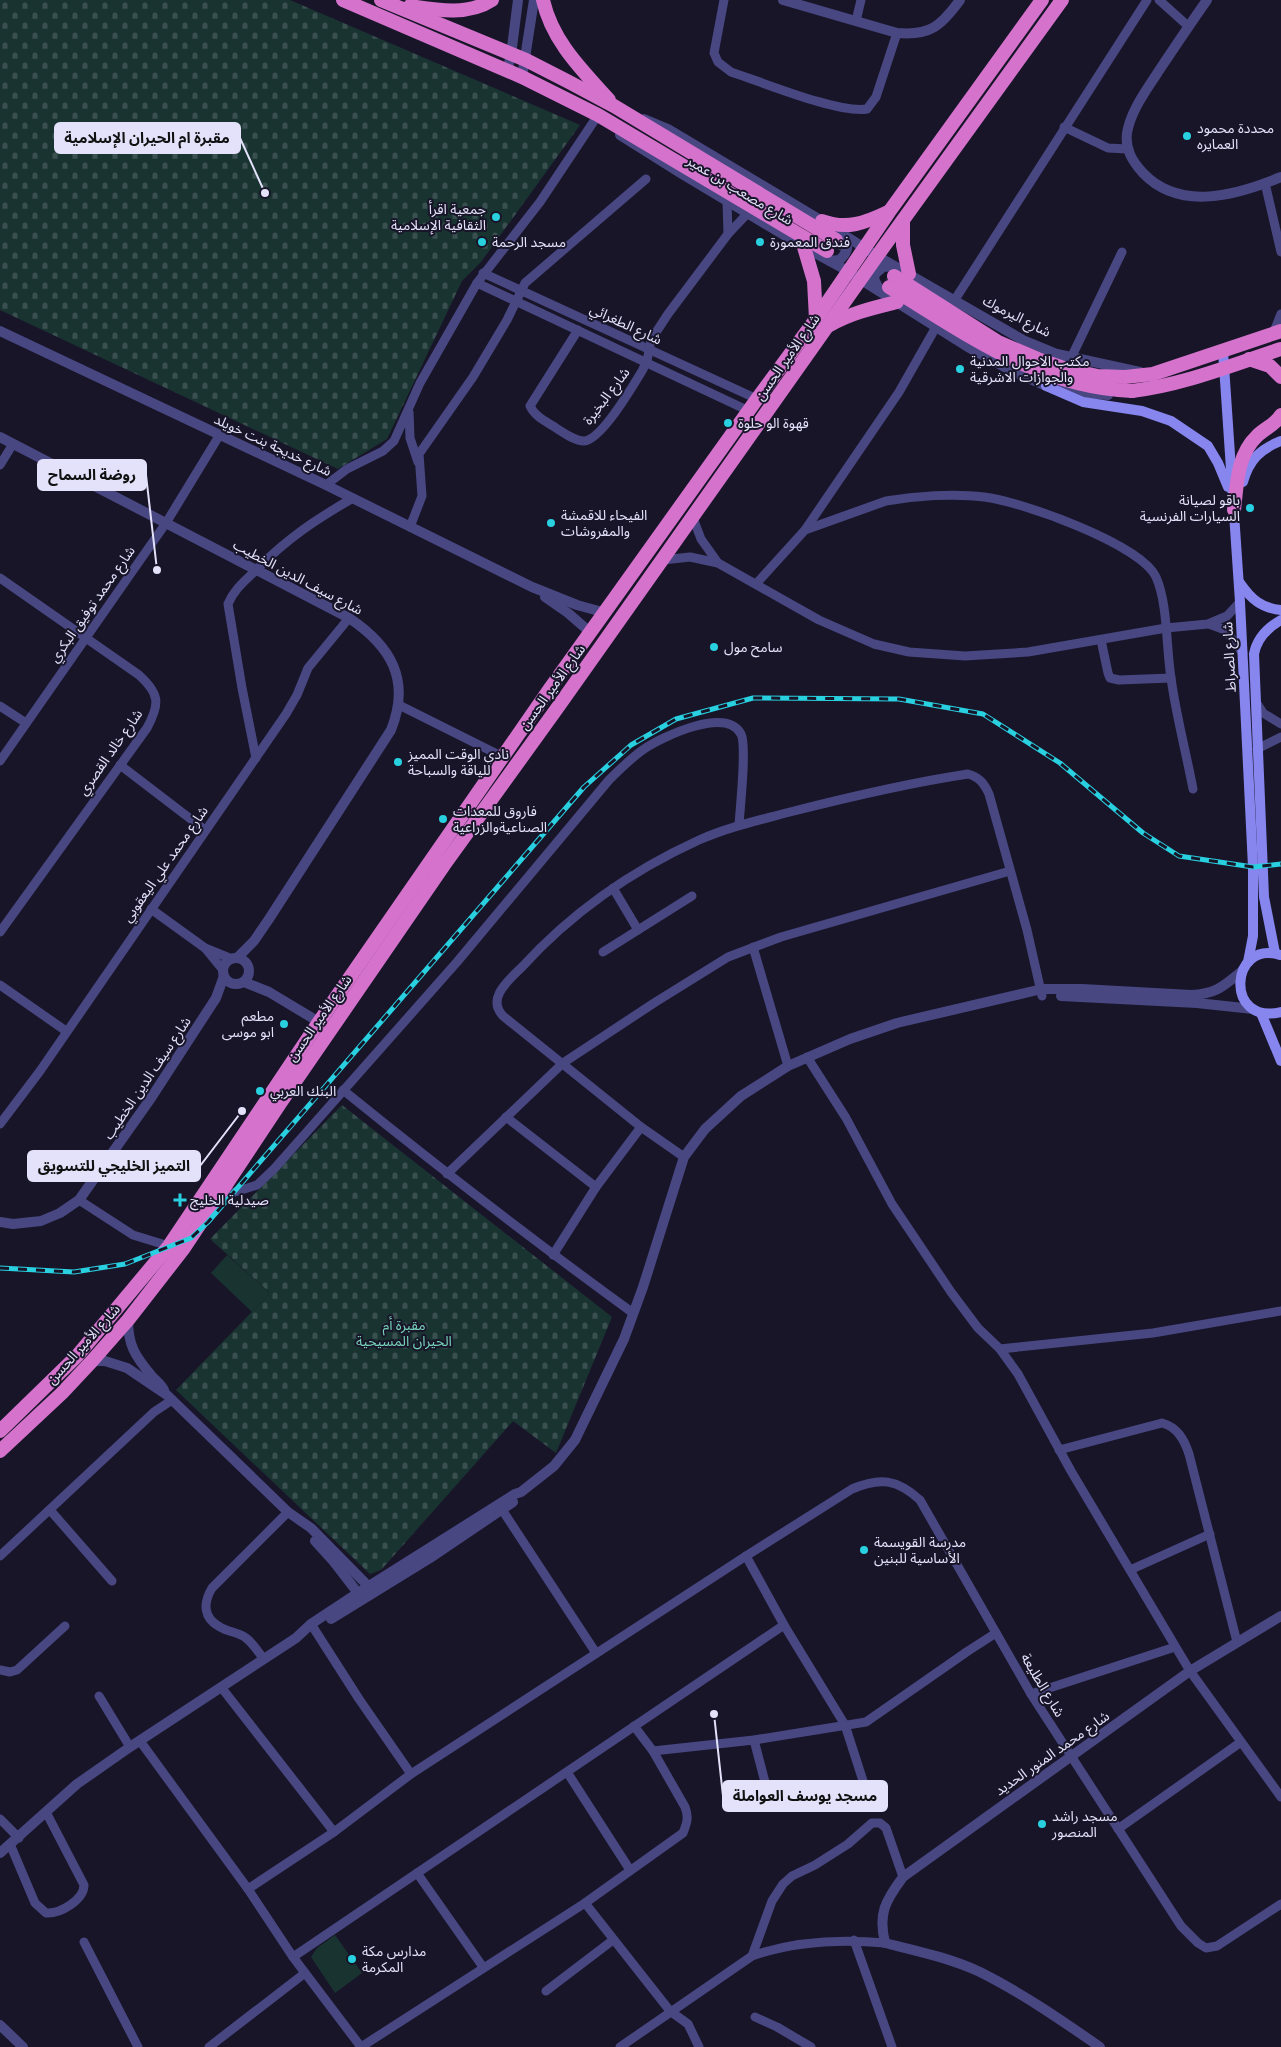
<svg xmlns="http://www.w3.org/2000/svg" width="1281" height="2047" font-family="'Public Sans','Noto Sans Arabic',sans-serif">
  <defs>
    <pattern id="cemetery-stones" width="16" height="16" patternUnits="userSpaceOnUse" patternTransform="scale(1.25)"><rect width="16" height="16" fill="#193331"/><path d="M2 7V4a2 2 0 0 1 4 0v3zM10 15v-3a2 2 0 0 1 4 0v3z" fill="#3a5050"/></pattern>
  </defs>
  <rect width="100%" height="100%" fill="#181529"/>
  <g fill="url(#cemetery-stones)">
    <polygon points="0,0 290,0 580,125 481,262 462,281 387,439 338,469 0,310"/>
    <polygon points="342,1105 612,1317 556,1453 513,1421 381,1570 370,1574 176,1390 270,1293 210,1239"/>
  </g>
  <g fill="#193331">
    <polygon points="227,1255 270,1293 252,1312 211,1273"/>
    <polygon points="335,1935 362,1973 335,1993 311,1957 317,1948"/>
  </g>
  <g fill="none" stroke-linecap="round" stroke-linejoin="round">
    <polyline stroke="#373448" stroke-width="14" stroke-dasharray="14 7" stroke-linecap="butt" points="836,240 894,276"/>
    <g stroke="#484782" stroke-width="9">
      <path d="M724,0L714,53L718,62L731,72C762,82 839,114 867,109L876,97L897,33"/>
      <polyline points="1159,0 1188,26"/>
      <polyline points="856,21 861,0"/>
      <polyline points="1064,127 1108,148 1127,149"/>
      <polyline points="1265,183 1281,252"/>
      <polyline points="727,201 728,234"/>
      <polyline points="483,273 757,399"/>
      <polyline points="477,283 749,411"/>
      <polyline points="954,301 1147,0"/>
      <path d="M578,330L530,406C535,417 547,422 556,428C564,433 575,441 584,441C601,440 633,386 642,371L647,361L651,340L668,314L728,234L747,214"/>
      <polyline points="1273,334 1281,314"/>
      <polyline points="1071,358 1122,252"/>
      <polyline points="409,412 410,438 418,462"/>
      <polyline points="0,465 13,444"/>
      <polyline points="326,485 347,469 383,451 394,441 420,383 477,283 540,202 598,115"/>
      <polyline points="693,518 701,539 718,563"/>
      <polyline points="410,527 422,496 419,454 473,377 507,320 525,283 646,179"/>
      <path d="M805,530L886,501C915,496 954,493 984,497C1020,501 1141,544 1156,577C1168,604 1166,647 1171,678C1176,715 1186,752 1193,789"/>
      <polyline points="663,560 690,557 718,563 819,620 874,644 909,652 965,656 1028,652 1166,628 1208,624 1227,616 1240,602"/>
      <path d="M0,578L139,675C160,694 160,704 147,728L0,932"/>
      <polyline points="756,584 805,530 899,392 936,327"/>
      <polyline points="1209,624 1225,630 1243,653"/>
      <polyline points="1101,640 1108,673 1110,678 1119,680 1171,678"/>
      <polyline points="1256,702 1263,713 1281,724"/>
      <polyline points="399,705 503,757"/>
      <polyline points="0,706 26,723"/>
      <polyline points="1257,749 1281,737"/>
      <path d="M256,758L242,688L228,604C234,589 246,580 257,569C288,538 315,520 353,498"/>
      <polyline points="0,761 166,523 219,436"/>
      <polyline points="120,765 205,830"/>
      <polyline points="613,888 638,930"/>
      <polyline points="151,909 205,948 232,959"/>
      <polyline points="753,947 788,1066"/>
      <polyline points="205,948 223,970"/>
      <polyline points="603,952 692,896"/>
      <polyline points="0,985 66,1031"/>
      <polyline points="807,1057 846,1118 892,1204 951,1292 978,1328 1000,1349 1018,1374 1071,1471 1190,1671 1281,1797"/>
      <path d="M343,1090C438,1167 534,1241 633,1313"/>
      <polyline points="506,1117 596,1187"/>
      <polyline points="0,1124 40,1071 286,714 297,695 308,668 349,618"/>
      <path d="M684,1157L641,1127L503,1016C486,998 509,980 522,967C573,911 631,871 699,840C728,827 760,820 790,812C849,797 908,783 968,774C979,777 984,783 989,794L1027,930L1042,996"/>
      <polyline points="447,1174 563,1063 654,1003 728,957 781,937 1010,871"/>
      <path d="M219,1197L257,1185L274,1169L457,962L609,780C620,769 631,758 644,749C662,737 726,706 741,734C747,746 740,808 739,825"/>
      <polyline points="79,1200 133,1235 172,1247"/>
      <polyline points="553,1255 596,1187 641,1127"/>
      <polyline points="1000,1349 1153,1333 1281,1311"/>
      <path d="M1059,1450L1162,1423C1177,1427 1184,1439 1189,1454L1237,1642"/>
      <polyline points="499,1505 596,1653"/>
      <polyline points="50,1510 112,1581"/>
      <polyline points="0,1556 154,1412 172,1400"/>
      <polyline points="746,1556 784,1625 845,1725 865,1787"/>
      <polyline points="1130,1570 1210,1534"/>
      <polyline points="311,1624 359,1699 411,1774"/>
      <path d="M264,1659C258,1652 253,1643 246,1638C238,1632 228,1632 220,1627C203,1618 203,1603 212,1588L288,1512"/>
      <polyline points="0,1670 10,1672 17,1670 65,1626"/>
      <polyline points="221,1687 334,1832"/>
      <polyline points="1031,1694 1175,1647"/>
      <polyline points="99,1696 130,1747"/>
      <polyline points="754,1740 771,1805"/>
      <polyline points="140,1741 248,1889 293,1957 361,2047"/>
      <polyline points="653,1751 754,1740 866,1722 968,1651 996,1633"/>
      <polyline points="567,1772 630,1870"/>
      <polyline points="0,1819 19,1838"/>
      <polyline points="1118,1829 1241,1742"/>
      <path d="M10,1844L35,1903L46,1913C60,1914 84,1900 84,1885L46,1812"/>
      <polyline points="417,1873 483,1967"/>
      <path d="M248,1889L334,1832L411,1774L746,1556L852,1489C880,1477 897,1479 920,1500L1031,1694L1181,1926L1198,1943L1206,1948L1217,1946L1281,1904"/>
      <polyline points="585,1903 670,2011 688,2024 699,2047"/>
      <polyline points="854,1940 892,2047"/>
      <polyline points="84,1942 138,2047"/>
      <polyline points="752,1956 772,1901 783,1884 792,1876 815,1865 848,1844 872,1823 880,1823 886,1828 903,1877"/>
      <polyline points="293,1957 784,1625"/>
      <polyline points="546,1991 613,1940"/>
      <polyline points="755,2017 777,2027 811,2047"/>
      <polyline points="209,2047 305,1973"/>
      <path d="M361,2047L585,1903L683,1833C687,1823 689,1817 685,1807L653,1751L634,1726"/>
      <path d="M620,2047L752,1956C795,1941 840,1939 885,1943"/>
    </g>
    <g stroke="#484782" stroke-width="10">
      <path d="M783,0L897,33C930,36 941,26 960,0"/>
      <path d="M1207,0C1190,24 1174,48 1158,72C1146,91 1131,110 1127,133C1125,149 1132,161 1143,173C1180,212 1237,195 1281,177"/>
      <polyline points="507,71 511,55 518,0"/>
      <polyline points="522,77 534,0"/>
      <polyline points="644,119 668,129 822,221 877,256 1023,340 1057,354 1140,372"/>
      <polyline points="620,135 682,174 804,247 839,266 968,347 1012,371 1046,386 1074,393 1108,395"/>
      <path d="M830,261L839,260C847,254 849,246 846,237"/>
      <polyline points="879,289 874,279 875,274 883,267 894,266"/>
      <polyline points="0,331 326,485 532,587 577,605 606,613"/>
      <path d="M0,437L349,618C391,646 411,680 391,730L269,919L254,941L237,958"/>
      <polyline points="545,597 568,613 591,633"/>
      <circle cx="236" cy="971" r="13"/>
      <polyline points="244,982 269,992 319,1022"/>
      <polyline points="1061,996 1197,1003 1253,1009"/>
      <polyline points="0,1222 13,1224 41,1221 60,1213 79,1200 151,1098 216,998 224,976"/>
      <path d="M128,1320C128,1345 135,1356 151,1375C155,1380 161,1384 164,1390"/>
      <polyline points="92,1361 105,1361 127,1368 167,1395 288,1512 311,1528 374,1592"/>
      <polyline points="315,1541 334,1562 361,1597"/>
      <polyline points="331,1619 430,1558 513,1502"/>
      <path d="M0,1853L77,1784L130,1747L296,1638L311,1624L358,1593L515,1494L521,1492L554,1466L575,1440L624,1339L643,1287L684,1157L705,1129L741,1096L788,1066L850,1039L897,1023L1042,989H1082L1191,995C1216,994 1224,986 1242,971"/>
      <polyline points="0,2025 23,2047"/>
      <path d="M1100,2047C1061,2020 1022,1993 980,1972C950,1958 917,1951 885,1943C878,1914 885,1901 903,1877L1190,1671L1281,1616"/>
    </g>
    <g stroke="#8786ee" stroke-width="10">
      <polyline points="1223,351 1240,602 1253,867 1253,936 1248,962"/>
      <polyline points="1046,386 1083,402 1142,411 1171,421 1208,446 1218,463 1228,487"/>
      <path d="M1243,482C1249,460 1260,449 1281,441"/>
      <path d="M1240,583C1251,599 1261,608 1281,610"/>
      <path d="M1275,953L1264,897L1254,654C1257,638 1267,628 1281,620"/>
      <path d="M1280,955C1230,939 1224,1026 1281,1012"/>
      <polyline points="1261,1013 1281,1061"/>
    </g>
    <g stroke="#d472cc" stroke-width="14">
      <polyline points="343,0 522,77 598,115 827,251"/>
      <polyline points="381,0 526,60 569,82 614,106 836,240"/>
      <path d="M543,0C552,41 582,70 609,100"/>
      <path d="M410,6C436,10 468,16 492,0"/>
      <path d="M822,221C847,230 865,223 888,212"/>
      <polyline points="903,221 903,245 909,274"/>
      <polyline points="804,247 814,281 816,319"/>
      <polyline points="894,276 998,342 1038,359 1070,370 1098,376 1125,377 1153,374 1281,331"/>
      <path d="M889,287C967,334 1037,387 1132,391"/>
      <path d="M830,325C851,313 873,308 897,302"/>
      <polyline points="1249,359 1270,366 1281,377"/>
      <path d="M1234,510C1237,484 1237,455 1257,436C1265,428 1275,425 1281,415"/>
      <polyline points="0,1431 77,1356 169,1246 319,1022 549,690 757,399 816,319 889,212 1042,0"/>
      <polyline points="0,1451 62,1393 92,1361 128,1320 184,1248 281,1102 444,865 558,707 877,256 1062,0"/>
    </g>
    <g stroke="#28d0e0" stroke-width="5">
      <polyline id="rail" points="0,1268 74,1272 125,1264 191,1238 208,1222 584,787 631,745 676,719 753,698 899,699 983,714 1060,763 1143,833 1179,856 1253,867 1281,864"/>
    </g>
    <use href="#rail" stroke="#181529" stroke-width="3" stroke-dasharray="9" stroke-linecap="butt"/>
    <path stroke="#d472cc" stroke-width="14" d="M1132,391C1183,385 1232,365 1281,349"/>
  </g>
  <g fill="#28d0e0" stroke="#181529" stroke-width="2">
    <circle cx="1187" cy="136" r="5"/>
    <circle cx="496" cy="217" r="5"/>
    <circle cx="482" cy="242" r="5"/>
    <circle cx="760" cy="242" r="5"/>
    <circle cx="960" cy="369" r="5"/>
    <circle cx="728" cy="423" r="5"/>
    <circle cx="1250" cy="508" r="5"/>
    <circle cx="551" cy="523" r="5"/>
    <circle cx="714" cy="647" r="5"/>
    <circle cx="398" cy="762" r="5"/>
    <circle cx="443" cy="819" r="5"/>
    <circle cx="284" cy="1024" r="5"/>
    <circle cx="260" cy="1091" r="5"/>
    <path d="M177.5 1192.5h5v5h5v5h-5v5h-5v-5h-5v-5h5z"/>
    <circle cx="864" cy="1550" r="5"/>
    <circle cx="1042" cy="1824" r="5"/>
    <circle cx="352" cy="1959" r="5"/>
  </g>
  <g text-anchor="middle" dominant-baseline="central" stroke-width="4" stroke-linejoin="round" paint-order="stroke">
    <g font-size="14" fill="#e4e2fb" stroke="#181529" text-anchor="start">
      <text x="1197" y="128">محددة محمود<tspan x="1197" dy="16">العمايره</tspan></text>
      <text x="486" y="209" text-anchor="end">جمعية اقرأ<tspan x="486" dy="16">الثقافية الإسلامية</tspan></text>
      <text x="492" y="242">مسجد الرحمة</text>
      <text x="770" y="242">فندق المعمورة</text>
      <text x="970" y="361">مكتب الاحوال المدنية<tspan x="970" dy="16">والجوازات الاشرقية</tspan></text>
      <text x="738" y="423">قهوة الو حلوة</text>
      <text x="1240" y="500" text-anchor="end">باقو لصيانة<tspan x="1240" dy="16">السيارات الفرنسية</tspan></text>
      <text x="561" y="515">الفيحاء للاقمشة<tspan x="561" dy="16">والمفروشات</tspan></text>
      <text x="724" y="647">سامح مول</text>
      <text x="408" y="754">نادي الوقت المميز<tspan x="408" dy="16">للياقة والسباحة</tspan></text>
      <text x="453" y="811">فاروق للمعدات<tspan x="453" dy="16">الصناعيةوالزراعية</tspan></text>
      <text x="274" y="1016" text-anchor="end">مطعم<tspan x="274" dy="16">ابو موسى</tspan></text>
      <text x="270" y="1091">البنك العربي</text>
      <text x="190" y="1200">صيدلية الخليج</text>
      <text x="874" y="1542">مدرسة القويسمة<tspan x="874" dy="16">الأساسية للبنين</tspan></text>
      <text x="1052" y="1816">مسجد راشد<tspan x="1052" dy="16">المنصور</tspan></text>
      <text x="362" y="1951">مدارس مكة<tspan x="362" dy="16">المكرمة</tspan></text>
    </g>
    <g font-size="14" fill="#e4e2fb" stroke="#181529">
      <text transform="translate(740 190) rotate(31)">شارع مصعب بن عمير</text>
      <text transform="translate(1017 316) rotate(27)">شارع اليرموك</text>
      <text transform="translate(626 324) rotate(25)">شارع الطغرائي</text>
      <text transform="translate(787 357) rotate(-55)">شارع الأمير الحسن</text>
      <text transform="translate(606 396) rotate(-53)">شارع البخيرة</text>
      <text transform="translate(273 445) rotate(25)">شارع خديجة بنت خويلد</text>
      <text transform="translate(298 577) rotate(28)">شارع سيف الدين الخطيب</text>
      <text transform="translate(92 604) rotate(-55)">شارع محمد توفيق البكري</text>
      <text transform="translate(1229 657) rotate(-93)">شارع الصراط</text>
      <text transform="translate(552 687) rotate(-54)">شارع الأمير الحسن</text>
      <text transform="translate(110 752) rotate(-55)">شارع خالد القصري</text>
      <text transform="translate(165 864) rotate(-55)">شارع محمد علي اليعقوبي</text>
      <text transform="translate(319 1018) rotate(-55)">شارع الأمير الحسن</text>
      <text transform="translate(147 1078) rotate(-56)">شارع سيف الدين الخطيب</text>
      <text transform="translate(83 1344) rotate(-48)">شارع الأمير الحسن</text>
      <text transform="translate(1043 1685) rotate(59)">شارع الطليعة</text>
      <text transform="translate(1052 1753) rotate(-35)">شارع محمد المنور الحديد</text>
    </g>
    <g font-size="14" fill="#76d2ba" stroke="#181529">
      <text x="404" y="1325">مقبرة أم<tspan x="404" dy="16">الحيران المسيحية</tspan></text>
    </g>
  </g>
  <path fill="none" stroke="#e4e2fb" stroke-width="2" d="M265 193L240 138M157 570L146 475M242 1111L200 1166M714 1714L723 1796"/>
  <g fill="#e4e2fb" stroke="#181529" stroke-width="2">
    <circle cx="265" cy="193" r="5"/>
    <circle cx="157" cy="570" r="5"/>
    <circle cx="242" cy="1111" r="5"/>
    <circle cx="714" cy="1714" r="5"/>
  </g>
  <g fill="#e4e2fb" stroke="#e4e2fb" stroke-width="2">
    <rect x="55" y="123" width="185" height="30" rx="5"/>
    <rect x="38" y="460" width="108" height="30" rx="5"/>
    <rect x="28" y="1151" width="172" height="30" rx="5"/>
    <rect x="723" y="1781" width="164" height="30" rx="5"/>
  </g>
  <g font-size="15" text-anchor="middle" font-weight="bold" fill="#111">
    <text x="147" y="143">مقبرة ام الحيران الإسلامية</text>
    <text x="92" y="480">روضة السماح</text>
    <text x="114" y="1171">التميز الخليجي للتسويق</text>
    <text x="805" y="1801">مسجد يوسف العواملة</text>
  </g>
</svg>
